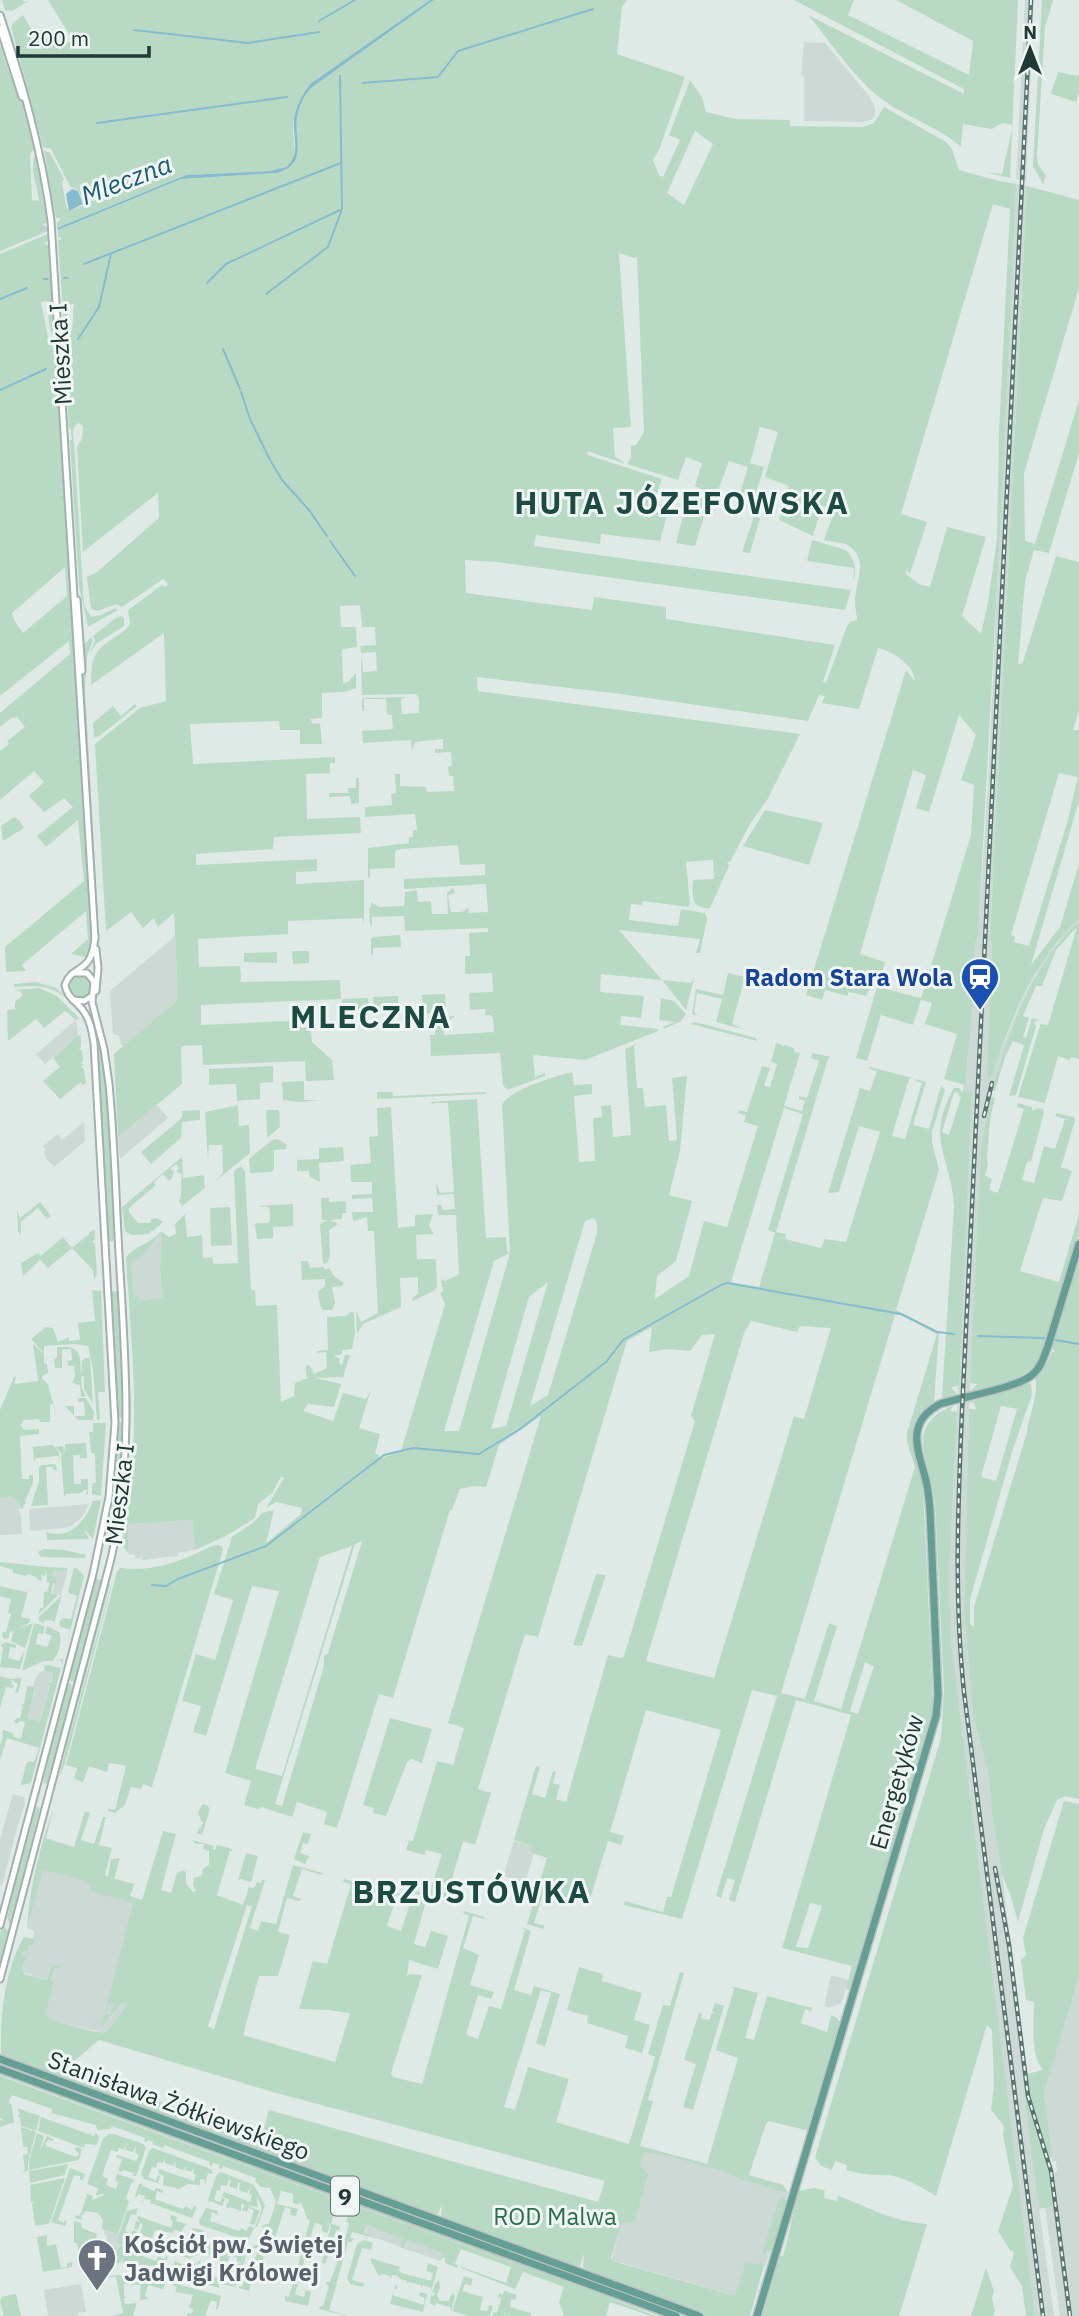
<svg xmlns="http://www.w3.org/2000/svg" width="1079" height="2316" font-family="'IBM Plex Sans',sans-serif">
  <rect width="100%" height="100%" fill="#dfeae6"/>
  <g fill="#cdd9d5">
    <polygon points="1025,0 1034,0 1026,181 1016,179"/>
    <polygon points="804,42 825,43 869,96 875,107 875,116 871,120 861,122 804,121 804,76 801,75"/>
    <polygon points="1016,184 1027,186 990,937 992,945 987,1067 989,1080 1021,1002 1042,962 1064,933 1079,919 1079,922 1057,944 1037,974 998,1070 990,1092 984,1127 969,1409 964,1610 973,1715 988,1771 992,1812 1002,1875 1027,2074 1023,2076 1028,2129 1054,2316 1035,2316 955,1688 951,1643 949,1575 972,1093 963,1090 967,1069 975,943 978,937 988,785"/>
    <polygon points="175,936 178,1001 124,1046 121,1045 119,1036 113,1034 110,991"/>
    <polygon points="76,1020 78,1035 45,1064 36,1054"/>
    <polygon points="157,1105 168,1118 120,1159 118,1137"/>
    <polygon points="84,1122 85,1141 54,1167 45,1157 44,1152 46,1150 43,1146 58,1134 62,1140"/>
    <polygon points="159,1233 162,1238 160,1272 163,1298 161,1300 141,1301 137,1295 134,1295 131,1263 143,1254 157,1239 155,1237"/>
    <polygon points="13,1497 22,1509 18,1509 21,1516 22,1534 0,1535 0,1498"/>
    <polygon points="89,1504 82,1517 71,1526 64,1528 30,1531 29,1509"/>
    <polygon points="192,1520 195,1550 178,1553 178,1556 142,1560 142,1555 141,1558 135,1559 135,1555 128,1554 128,1549 122,1545 125,1524"/>
    <polygon points="55,1569 68,1570 61,1595 52,1593 57,1578 53,1576"/>
    <polygon points="45,1670 53,1672 40,1722 28,1718 35,1690 33,1686 35,1679 38,1674"/>
    <polygon points="13,1794 24,1797 25,1804 17,1828 2,1886 0,1885 0,1839"/>
    <polygon points="514,1841 532,1846 530,1852 534,1853 525,1883 503,1876"/>
    <polygon points="44,1858 134,1884 130,1896 142,1900 113,1999 130,2004 109,2034 58,2022 44,2015 54,1982 51,1980 57,1965 54,1964 47,1980 22,1972 26,1957 23,1956 25,1950 34,1943 33,1937 34,1931 27,1928"/>
    <polygon points="831,1975 849,1980 841,2003 830,2007 824,2006"/>
    <polygon points="1079,1977 1079,2316 1060,2316 1045,2207 1058,2205 1054,2174 1057,2171 1056,2161 1052,2162 1044,2093"/>
    <polygon points="640,2146 783,2185 788,2193 765,2267 764,2265 735,2296 612,2260"/>
    <polygon points="367,2225 443,2253 440,2261 365,2234"/>
    <polygon points="105,2230 120,2235 118,2248 112,2263 104,2261 107,2236 104,2234"/>
    <polygon points="81,2284 86,2312 78,2313 78,2316 48,2316 44,2290"/>
  </g>
  <g fill="#b8dac4" fill-rule="evenodd">
    <polygon points="2,0 23,0 24,2 30,0 12,11 5,10"/>
    <path d="M48,0H430L310,84C301,96 294,109 293,125C293,141 300,155 286,167L270,171L186,175L57,228V223L61,218H56L55,215L44,150L50,153L64,179L62,182L66,206L69,211L84,205L79,191L70,186L51,149L43,147L11,27L13,23L23,15L39,42L52,36L60,50L72,39Z"/>
    <path d="M434,0H627L622,7L617,54L685,77L659,150L653,160L659,175L663,177L680,140L669,135L690,80L702,97L706,112L735,119L790,120V126L863,127L874,123L884,107L946,142L952,149L959,170L999,181L1016,184L1003,476L978,937L975,943L971,1022L965,1085L944,1079L957,1034L925,1024L932,1003L921,1000L913,1025L881,1015L867,1061L856,1058L877,987L871,986L866,996L849,992L847,996L825,990L822,1000L806,995L906,670L915,681C914,665 893,651 878,648L859,709L822,703L825,696L819,695L808,721L621,694L477,677L478,691L800,734L767,800L750,824L730,862H727L729,866L710,908C691,910 692,895 693,880L714,879L713,860L686,862L690,904L688,907L643,901L642,905L631,904L629,920L678,926L681,909L705,913L707,919L700,953H696L700,939L619,930L662,980L691,983L694,979L686,1010L662,980L601,974L600,992L644,996L641,1018L621,1016L620,1025L658,1029V1031L585,1060L533,1055L535,1077L545,1073V1076L507,1090L503,1085L500,1053L431,1056L430,1035H435L434,1017L455,1016L445,1024L444,1035L494,1032L493,1018L490,1015L470,1016L485,1015L486,1009L470,1010L469,993L493,992L492,973L465,974V956H470L469,933L488,932V928L405,931L404,916L372,917V925H370L369,908L371,907V902L379,907L404,906L405,892L417,890L418,902L431,901L432,914H448L447,893L453,888L455,893L448,895L451,912H462L468,908L469,913L488,912L486,884L404,889V879L485,875V864L460,865L458,845L401,849L395,851V868L370,869V878L368,877V848L409,843V837H413V830H417L415,814L365,817V807L392,805L391,794L396,793L395,774H400V786L426,787L427,792L454,791L453,776H449L448,766H452L451,752L435,753V749H443V739L415,742L412,751L411,740L363,743L362,731L393,729L392,715L387,714L386,699H364V711H362V700L364,698L407,697L401,699L402,714H404L419,713V698L416,694L362,695L361,661L362,659L363,672L377,671L376,652L361,653L360,646L376,645L375,627H362L360,605L340,606L341,627H356L357,647L342,649L343,683L348,682L356,673V688L344,692L322,693V718L310,719L313,724L320,723L322,744H300V730H280L279,721L190,724L193,764L335,757V763H330V773L306,774L307,819L360,817L361,833L274,837L273,849L196,854V865L317,859V871L296,872V884L364,880V927L363,918L288,921V934L198,939L199,967L240,966L241,977L240,982L340,980L341,999L201,1005V1025L310,1020L312,1042L332,1060L334,1080L306,1081L305,1061L203,1065L202,1045L181,1046L182,1084L118,1137L114,1054L178,1000L174,913L158,927L154,918L143,928L131,912L106,931L95,744L140,708L166,701L164,633L91,685C92,661 90,654 112,639C119,634 125,632 130,624L128,610L162,585L165,587L168,584L163,579L122,607L116,604L98,611L91,609L87,577L96,573L159,518L158,493L83,552L77,447L82,439L83,426L79,423C71,427 73,435 74,443L84,605L91,617L101,615L115,608L118,610L88,627L79,586L70,440H72L71,429L69,428L64,342C75,337 72,316 74,304H67L68,335L65,339L58,240L62,239L58,236V230L181,179L277,173C305,165 294,141 297,119C298,107 303,97 311,88ZM695,131L713,144L684,205L667,193ZM993,204L1010,209L999,433L997,539L988,602L981,634L962,616L986,537L947,527L930,587L919,584L906,574V570L910,574L927,522L901,514ZM619,253L634,258L637,257L644,432L636,445L631,446V457L627,464L678,480L686,457L702,463L695,486L716,496L729,461L748,467L737,504L751,509L764,467L750,463L760,427L778,432L765,477L789,486L779,520L813,536L822,506L835,509L824,540C831,542 841,542 847,545C871,558 854,584 855,603C855,609 857,615 857,620L850,622L847,626L826,683L823,682L835,645L666,619V607L594,597L592,610L466,593L465,560L497,562L845,610L851,590L534,546L536,535L600,544L601,534L660,541L669,508L654,503L662,479L588,455L587,451L623,463L624,462L615,457L613,428L631,427ZM959,715L976,735L961,780L974,785L971,835L921,998L878,987L885,962L860,954L913,770L926,775L916,808L929,812Z"/>
    <path d="M794,0H854L848,15L969,75L973,41L896,0H1018L1010,178L985,172L1002,174L1013,125L1002,123L992,129L963,124L961,147C938,126 907,118 883,100C856,81 830,41 808,15L964,94V89Z"/>
    <polygon points="1042,0 1053,0 1045,27 1037,156 1038,164 1046,176 1043,184 1033,166"/>
    <path d="M0,44L10,75L18,89L35,149L32,151L30,156L32,200L39,201C38,186 28,167 36,153L47,223L42,224L47,227L48,231L0,251Z"/>
    <polygon points="1058,72 1078,76 1079,74 1079,92 1076,102 1051,94"/>
    <path d="M1027,186L1079,200V288L1024,473L1025,541L1035,544L1079,400V453L1049,553L1034,550L1025,581L1018,665L1023,662L1056,556L1079,562V710L1073,730H1079V801L1031,965L1060,927L1079,864V919C1032,961 1010,1023 990,1081L987,1077V1067L992,945L990,938ZM1059,773L1078,777L1067,823L1029,946L1014,942L1015,936L1011,935Z"/>
    <path d="M48,234L49,240L44,244L49,245L55,339C47,329 49,313 47,301L41,302L48,337L56,345L93,938L89,960L85,957L71,954L88,939L86,911L22,965L26,971L6,972L5,947L84,881L78,820L46,847L37,836L73,807L64,798L44,812L29,796L44,782L34,771L0,800V751L9,744L7,741L25,727L17,717L11,718L0,727V713L70,654L69,641L0,696V254ZM65,567L67,596L23,633L14,620L12,613Z"/>
    <polygon points="700,495 715,500 709,500 695,546 676,543 684,512 691,515 696,496"/>
    <polygon points="754,516 760,518 750,553 742,552"/>
    <path d="M812,540L846,550C854,558 858,569 853,580L854,568L807,561Z"/>
    <polygon points="121,616 124,618 124,626 96,644 89,655 95,641 93,636 116,618"/>
    <polygon points="91,637 93,640 87,656 85,689 99,934 82,691 83,646"/>
    <polygon points="135,704 137,706 98,737 94,737 93,723 113,706 121,716"/>
    <polygon points="356,778 359,778 359,803 351,804 350,796 329,797 329,793 348,793 348,788 356,788"/>
    <polygon points="765,810 823,823 809,865 743,846"/>
    <polygon points="14,817 19,820 24,828 3,841 1,826"/>
    <path d="M1079,922V1059L1071,1057L1070,1060L1058,1056L1045,1103L1018,1097L1040,1026L1041,1024L1048,1025L1077,927L1056,950L1042,986H1036L1023,1016L1029,1018L1023,1037L1026,1038L1032,1018L1039,1020L1035,1021L1034,1024L1036,1026L1016,1095L1009,1096L1024,1045L1013,1041L1005,1057L995,1091H991C1010,1034 1031,963 1079,922Z"/>
    <polygon points="400,935 401,947 373,948 373,955 371,955 371,939 373,937"/>
    <polygon points="292,951 309,951 309,963 293,964"/>
    <polygon points="277,952 277,963 244,962 244,953"/>
    <polygon points="728,973 745,977 732,1024 746,1030 716,1022 722,999 697,993 694,1010 696,1015 712,1021 692,1014 696,989 723,995"/>
    <circle cx="80" cy="987" r="12"/>
    <path d="M36,982L56,988L80,1010L78,1012C58,986 45,985 14,987V984Z"/>
    <polygon points="40,988 57,996 79,1018 76,1020 65,1011 44,1028 36,1019 8,1041 7,1010 15,1009 15,1002 23,995 20,991 13,990"/>
    <polygon points="445,994 446,1012 423,1014 422,995"/>
    <polygon points="398,996 399,1013 374,1013 373,997"/>
    <polygon points="368,998 369,1013 343,1015 342,999"/>
    <polygon points="661,998 674,1001 686,1014 681,1021 664,1029 663,1027 675,1022 659,1020"/>
    <path d="M91,1011C113,1085 111,1163 116,1240L108,1242L96,1045L87,1012Z"/>
    <polygon points="695,1022 756,1038 757,1041 691,1024 681,1028"/>
    <polygon points="78,1035 81,1036 81,1046 79,1049 82,1050 83,1061 80,1063 84,1065 81,1067 84,1069 86,1083 82,1085 81,1082 60,1099 43,1081 60,1067 53,1058"/>
    <path d="M638,1043L634,1046L637,1088H643L645,1107L666,1105L669,1141L677,1140L672,1078L687,1076L680,1151L669,1195L692,1201L676,1261L657,1276L655,1299L689,1276L704,1221L727,1227L758,1126L744,1122L746,1115L738,1113L739,1110L747,1112L762,1066L770,1068L764,1086L770,1087L777,1064L771,1062L776,1043L782,1045L783,1047L785,1045L794,1048V1052L800,1053L784,1106L802,1111L805,1101L799,1099V1096L807,1098L819,1061L811,1058L812,1053L831,1057L828,1059L776,1232L786,1234L785,1239L821,1248L825,1239L846,1242L880,1132L859,1126L839,1192L828,1193L860,1088L870,1091L877,1071L869,1069L870,1067L912,1078L909,1079L892,1136L905,1139L922,1083L915,1081L916,1079L926,1082L913,1125L929,1129L941,1086L945,1090L932,1132V1142L939,1170L896,1310L939,1332L934,1402C903,1419 915,1443 920,1470C923,1483 923,1496 924,1509L933,1701L932,1719L928,1732L924,1734L929,1736L852,1990L846,1989L852,1966L782,1948L851,1715L796,1700L735,1902L729,1900L735,1880L727,1878L721,1898L716,1896L777,1696L752,1690L682,1919L624,1905L625,1901L663,1912L667,1897H671L721,1730L646,1710L610,1832L624,1836L621,1845L608,1841L591,1896L582,1893L579,1901L544,1891L534,1923L545,1926L543,1929L527,1924L547,1858L530,1852L532,1846L514,1840L536,1766L540,1767L532,1794L545,1798L553,1771L556,1772L553,1783L560,1785L556,1799L566,1802L608,1655L621,1658L624,1656L695,1421L691,1416L715,1334L702,1335L690,1351L667,1349L649,1352L652,1327L627,1341L538,1637L525,1634L478,1789L491,1793L475,1845L463,1841L446,1899L455,1902L454,1904L413,1893V1891L429,1894L442,1854L426,1850L424,1855L406,1850L409,1841L400,1839L413,1841L437,1761L453,1765L464,1728L448,1723L541,1416L499,1445L486,1487L473,1486L460,1489L452,1510H450L393,1698L379,1694L337,1828L324,1824L327,1812L297,1802L292,1817L261,1807L259,1809L244,1805L251,1781L225,1773L279,1591L252,1586L206,1736L193,1732L201,1706L182,1701L196,1654L215,1660L233,1600L214,1594L232,1537L254,1522L262,1513L274,1510L266,1543L301,1514L302,1508L276,1502L266,1508L284,1478L281,1477L272,1493L258,1504L255,1518L226,1536L195,1550L192,1520L128,1524V1553L122,1545C126,1515 131,1487 133,1456C137,1390 130,1324 126,1258C131,1248 146,1245 155,1237L157,1238L143,1255L131,1263L134,1295H137L141,1301L163,1298L160,1270L162,1238L159,1233L162,1232L169,1237L176,1234L175,1224L185,1214L187,1237L202,1235L203,1258L212,1257L213,1264L238,1263L234,1171L241,1166L245,1171L251,1290H255L256,1306L277,1305L281,1402L294,1396L295,1383L308,1378L306,1376V1365L310,1366L314,1374L327,1368L326,1352L317,1353V1351L328,1350L327,1317L346,1316L351,1312L354,1313L355,1333L352,1349L342,1350V1354L334,1356L340,1359L339,1363L342,1365L345,1355H350L343,1377L316,1378L341,1384L334,1407L308,1404L303,1411L333,1421L343,1393L366,1399L371,1390L359,1428L380,1434L375,1454L379,1455V1459L401,1451L445,1304L440,1293L443,1292L441,1279L445,1281L459,1274L456,1215H438L437,1205H441L443,1210L455,1209L454,1194L437,1195L436,1182L440,1193L454,1192L448,1103H434L432,1105L431,1102L477,1099L486,1238L506,1237L507,1251L510,1253L502,1105C510,1089 554,1077 572,1072L574,1085L592,1084V1094L574,1096L579,1162L595,1161L593,1118L602,1117L601,1106L611,1105L613,1137L631,1135L625,1049ZM784,1108L803,1114L768,1230L775,1233L759,1287L731,1282ZM594,1218L597,1223V1233L548,1395L530,1406L585,1221ZM510,1253L459,1431H444L494,1261ZM548,1282L506,1426L491,1429L529,1297ZM895,1315H901L937,1334L907,1433V1442L915,1467L841,1709L814,1701L837,1626L829,1623L805,1699L781,1693ZM751,1321L797,1332L800,1326L831,1328L804,1419L794,1416L714,1678L646,1661L744,1333ZM362,1541L328,1653L324,1656V1666L282,1806L275,1804L355,1544ZM352,1546L282,1776L255,1769L320,1557ZM865,1662L874,1666L858,1714L850,1711ZM810,1903L822,1906L808,1948L796,1947Z"/>
    <polygon points="273,1066 273,1082 260,1083 260,1099 237,1101 236,1084 209,1085 209,1069"/>
    <polygon points="304,1081 304,1100 321,1100 300,1102 283,1100 282,1082"/>
    <path d="M954,1088H959L962,1092L963,1090L972,1092L959,1386L951,1387L958,1396L947,1399L942,1397L954,1207C952,1157 924,1140 954,1088ZM954,1092L959,1093L958,1095L961,1097L949,1135L942,1132Z"/>
    <polygon points="392,1092 393,1096 486,1092 486,1094 377,1099 377,1092"/>
    <path d="M989,1096L995,1098L990,1120L987,1158L988,1164L985,1176L992,1179L989,1190L998,1193L1024,1109L1017,1107L1018,1103L1032,1107V1110H1035L1036,1108L1043,1109L1044,1113L1031,1161L1027,1162L1022,1180L1034,1183L1044,1146L1055,1149L1065,1119L1055,1116L1057,1113L1074,1117L1075,1121L1061,1167L1072,1171L1062,1201L1043,1198L1020,1271L1059,1282L1079,1214V1235L1042,1357C1026,1382 996,1384 970,1392L977,1384L970,1383L981,1150Z"/>
    <polygon points="238,1105 239,1126 249,1125 250,1153 213,1183 223,1173 222,1145 209,1145 208,1161 205,1112"/>
    <polygon points="391,1107 398,1228 415,1226 415,1215 433,1214 429,1226 434,1234 416,1235 417,1259 436,1259 437,1286 435,1290 413,1301 412,1298 418,1294 418,1277 400,1278 401,1307 363,1324 357,1334 356,1312 357,1312 361,1322 378,1313 374,1231 368,1231 367,1217 353,1221 352,1212 373,1212 372,1198 352,1199 352,1195 372,1194 372,1182 351,1182 350,1165 371,1163 369,1137 378,1136 377,1108"/>
    <polygon points="200,1110 200,1120 182,1122 181,1138 151,1164 141,1152 182,1118 182,1111"/>
    <polygon points="266,1110 279,1110 280,1127 267,1138"/>
    <polygon points="278,1139 287,1145 286,1149 274,1150 274,1169 271,1172 250,1173 249,1159 272,1140"/>
    <polygon points="343,1147 344,1161 319,1163 320,1182 310,1177 309,1171 297,1171 297,1160 319,1159 319,1148"/>
    <path d="M182,1157L183,1178L204,1175L205,1188L182,1206L179,1201C183,1193 180,1182 182,1175L176,1171L179,1168L176,1164L170,1169L174,1171L172,1178L169,1181L163,1174L154,1182L156,1185L129,1208V1212L138,1223H150L151,1219L157,1218L163,1222L153,1231H150L151,1233L148,1234L131,1235L125,1231L122,1207Z"/>
    <polygon points="321,1198 329,1198 329,1202 346,1201 346,1213 342,1213 342,1219 330,1220 338,1224 329,1230 330,1256 327,1263 323,1264 320,1224 328,1220 322,1220"/>
    <polygon points="40,1202 51,1216 47,1219 38,1208 21,1222 21,1235 18,1231 17,1210 20,1218"/>
    <polygon points="293,1204 293,1226 273,1227 273,1238 257,1239 255,1225 257,1223 268,1223 270,1221 270,1210 268,1207 256,1206"/>
    <polygon points="230,1207 232,1245 211,1246 210,1208"/>
    <polygon points="95,1230 95,1240 92,1241 95,1244 97,1274 94,1280 93,1270 72,1248 48,1268 40,1260 23,1276 21,1263 38,1253 41,1256 63,1237 72,1248 89,1234 89,1232"/>
    <path d="M1079,1255V1799L1066,1796L1057,1800L1044,1829L1018,1922L1010,1894L1002,1875L992,1812L988,1771L973,1715L964,1610L969,1409H976L974,1403L969,1402L1031,1383L1032,1395L1013,1449L970,1600V1624L974,1627V1607L1027,1432C1029,1414 1039,1396 1035,1378L1044,1369L1052,1352H1055L1052,1349ZM1001,1406L1017,1409L996,1481L981,1477Z"/>
    <polygon points="301,1261 308,1261 310,1268 324,1267 325,1270 329,1268 334,1276 344,1283 342,1286 332,1287 335,1303 332,1310 323,1310 320,1305 318,1292 325,1286 325,1279 302,1280"/>
    <polygon points="92,1290 101,1291 105,1392 98,1392 100,1420 97,1420 93,1369 88,1346 75,1344 44,1346 44,1353 31,1339 46,1327 53,1328 58,1342 69,1337 69,1341 80,1340 78,1323 95,1321"/>
    <polygon points="119,1291 125,1415 121,1418 117,1416 110,1292"/>
    <path d="M124,1291L131,1401L125,1512L123,1505C131,1430 128,1366 124,1291Z"/>
    <polygon points="106,1328 112,1408 112,1418 110,1420"/>
    <polygon points="33,1344 44,1354 44,1363 47,1364 48,1373 42,1376 42,1379 48,1384 57,1419 53,1405 50,1403 50,1422 40,1422 39,1419 23,1420 23,1423 20,1424 24,1430 39,1429 39,1434 20,1436 22,1479 29,1479 29,1475 33,1475 33,1483 25,1501 26,1504 23,1505 24,1507 22,1509 13,1497 0,1498 0,1410 14,1377 16,1377 14,1384 38,1381"/>
    <path d="M57,1347C83,1345 80,1356 81,1376L82,1361L85,1358H90L93,1404L84,1389V1376L81,1377L82,1389L86,1396L81,1397L80,1385L72,1383L75,1376L74,1366H69L67,1361L72,1360L71,1349L62,1350V1368H55L54,1360L57,1357Z"/>
    <polygon points="78,1398 86,1398 94,1412 93,1420 78,1420 65,1406 74,1406 74,1416 85,1416 84,1402 78,1402"/>
    <path d="M954,1405L950,1411L957,1412L949,1575L951,1643L1035,2316H1026L1022,2286L1010,2267L1014,2252L1010,2250L998,2231L1013,2186L1003,2135L1004,2126L991,2110L994,2085L992,2030L987,2025L936,2196C921,2187 902,2175 884,2175C871,2175 859,2174 846,2170L847,2165L835,2161L832,2170L821,2166L815,2157L941,1738L944,1691L935,1501C930,1459 902,1427 954,1405Z"/>
    <polygon points="124,1422 123,1457 112,1543 106,1541 112,1512 117,1423"/>
    <polygon points="93,1423 106,1423 101,1496 92,1494 92,1484 96,1482 95,1454 91,1453 89,1432 93,1432"/>
    <polygon points="86,1443 87,1458 80,1458 80,1455 73,1455 74,1484 81,1484 81,1479 88,1479 88,1494 85,1495 88,1490 85,1490 80,1493 66,1494 64,1497 61,1453 55,1447 63,1446 64,1454 65,1444"/>
    <polygon points="53,1445 59,1453 60,1460 58,1456 36,1458 34,1462 33,1447"/>
    <polygon points="54,1464 56,1465 57,1470 54,1470 53,1467 46,1467 48,1505 31,1506 39,1481 39,1467 42,1465"/>
    <path d="M101,1500L93,1539L84,1529L89,1539L47,1540L46,1532C70,1540 85,1522 93,1501Z"/>
    <path d="M216,1545L222,1546L223,1550L152,1787L143,1784L141,1789L131,1787L125,1805L115,1813L108,1811V1809L115,1810L126,1766L109,1763L107,1772L89,1766L83,1782L74,1779L77,1768L66,1765L117,1572L120,1568C144,1571 163,1567 185,1558C196,1554 205,1548 216,1545Z"/>
    <polygon points="43,1549 64,1550 86,1555 85,1558 41,1557 38,1552"/>
    <polygon points="0,1562 46,1567 68,1568 67,1570 54,1570 53,1576 57,1577 56,1584 53,1583 51,1593 58,1595 38,1615 40,1608 43,1608 44,1592 47,1592 50,1583 47,1582 46,1570 45,1576 41,1575 42,1581 37,1579 37,1577 27,1574 26,1576 13,1573 13,1570 0,1566"/>
    <polygon points="74,1568 78,1569 84,1576 62,1664 60,1659 63,1659 71,1630 60,1627 59,1622 63,1618 71,1619 77,1596 69,1593 68,1591"/>
    <polygon points="596,1574 606,1575 582,1646 573,1645"/>
    <polygon points="94,1578 101,1580 76,1683 67,1680"/>
    <polygon points="108,1582 110,1584 65,1752 66,1739"/>
    <polygon points="111,1585 111,1588 65,1764 58,1779"/>
    <polygon points="0,1586 25,1592 28,1591 21,1617 30,1619 29,1623 9,1633 9,1638 4,1639 2,1635 3,1632 6,1632 11,1614 8,1613 11,1599 0,1596"/>
    <polygon points="62,1595 54,1624 53,1621 45,1620 44,1623 40,1621 38,1618"/>
    <polygon points="33,1623 25,1648 11,1641 14,1630"/>
    <path d="M34,1623L45,1626L43,1634L38,1633L36,1644L47,1647L52,1636L45,1633L47,1626L59,1632C63,1640 58,1655 53,1661H44L22,1671Z"/>
    <polygon points="6,1642 16,1645 16,1648 10,1647 8,1658 19,1661 25,1650 20,1669 0,1667 3,1649 1,1645"/>
    <polygon points="48,1665 61,1668 31,1783 21,1785 26,1764 29,1761 34,1762 39,1748 7,1738 0,1760 0,1745 3,1737 2,1736 3,1730 13,1733 14,1737 21,1739 25,1722 19,1721 18,1724 13,1722 17,1718 20,1718 23,1706 20,1705 24,1704 27,1686 35,1687 28,1718 40,1722 50,1686 47,1683 51,1683 53,1673 45,1670 44,1666"/>
    <polygon points="0,1676 10,1679 22,1678 18,1693 15,1692 18,1684 10,1679 13,1683 10,1684 14,1685 13,1688 6,1687 0,1708"/>
    <polygon points="70,1683 72,1688 66,1719 49,1784 43,1783 66,1685"/>
    <polygon points="390,1718 432,1729 422,1763 411,1759 407,1762 386,1816 373,1813 374,1808 363,1805"/>
    <path d="M1064,1801L1079,1804V1977L1044,2093L1052,2156L1047,2160L1054,2206L1039,2209L1028,2129L1023,2075L1043,2070C1030,2057 1034,2020 1034,2002L1026,2000L1021,1960L1026,1955L1023,1938Z"/>
    <path d="M56,1802L57,1803H55L46,1838L74,1847L85,1811L90,1813L81,1840L94,1844L103,1817H106L99,1845L112,1848L105,1875L108,1876L111,1859L120,1858L114,1879L134,1884L130,1896L142,1900L163,1831L176,1834L161,1890L171,1893L177,1873L184,1870L186,1873V1883L193,1892L196,1891L193,1885L194,1878L202,1875L203,1869L209,1865V1851L203,1849L204,1844H196L192,1840L214,1846L213,1849L215,1850L217,1845L232,1849L233,1851H230L217,1895L243,1905L249,1887L254,1888L257,1882L261,1883L262,1880H265L250,1928L258,1931L261,1921L276,1924L293,1865L323,1873L322,1875L302,1869L293,1896L301,1899L300,1901L287,1898L278,1932L290,1935L278,1976H259L243,2035L335,2062L350,2013L328,2010L299,2009L313,1961L327,1964L351,1884L343,1882L344,1879L405,1895V1897L397,1895L387,1926L401,1931L412,1897L426,1901L414,1944L425,1947L431,1931L448,1936L438,1969L409,1960L407,1976L410,1974L422,1975L391,2073L393,2077L422,2084L469,1916L463,1913L464,1911L485,1917L484,1919L473,1916L463,1948L479,1955L470,1985L494,1992L491,1999L478,1995L466,2035L478,2039L489,2006L501,2009L525,1930L521,1927L531,1931L514,1990L531,1995L534,1986L560,1994L545,2047L536,2043L551,1993L541,1990L504,2107L515,2110L528,2067L569,2079L556,2122L629,2144L655,2057L648,2054L663,2005L670,2006L680,1972L684,1973L648,2100L653,2101L640,2146L707,2164L738,2058L716,2050L734,1989L731,1986L758,1993L745,2038L754,2040L767,1996L812,2008L811,2011L805,2009L801,2023L827,2032L831,2017L829,2015L836,2017L841,2023L831,2050L830,2059L809,2131L769,2121L766,2124L749,2175L783,2185L788,2193L742,2180L726,2172L669,2156L645,2152L642,2154L640,2166L648,2175L635,2221L633,2223L622,2222L611,2258L613,2261L735,2296L746,2262L764,2265L750,2316H706L596,2275L583,2267L584,2253L580,2266L566,2264L452,2222L441,2215L442,2207H441L438,2214L425,2212L85,2088L1,2055C0,2019 4,1970 24,1937L35,1939L34,1944L28,1947V1951H24L23,1955L26,1957L22,1970L24,1974L47,1980L52,1966L54,1964L58,1966V1968H55L51,1980L54,1982L45,2015L58,2022L92,2031L106,2033L128,2004L122,2002L103,2025L89,2021L101,2023L104,2014H111V2010L114,2008L113,2003L110,2002L105,2013L133,1903L90,1891L91,1885L87,1884V1881L43,1870L27,1927C30,1885 41,1841 56,1802ZM247,1905L252,1906L214,2029L208,2026ZM99,2040L269,2091L605,2181L598,2202L269,2110L262,2135L126,2091L123,2087L94,2079L72,2063Z"/>
    <polygon points="203,1804 207,1805 210,1809 202,1835 197,1833 199,1828 201,1828 203,1822 201,1821 198,1812"/>
    <polygon points="34,1806 40,1808 11,1927 7,1918"/>
    <polygon points="303,1832 311,1834 308,1844 303,1843 300,1853 309,1856 305,1864 294,1859"/>
    <polygon points="246,1853 258,1856 251,1882 241,1879 238,1880"/>
    <polygon points="3,1922 5,1928 10,1932 0,1969 0,1934"/>
    <polygon points="579,1967 603,1974 602,1981 642,1993 634,2020 650,2025 642,2053 625,2048 628,2036 587,2023 588,2016 567,2010"/>
    <polygon points="715,2003 724,2006 693,2110 683,2107 696,2064 684,2060 699,2013 702,2014 701,2018 709,2020 712,2013 716,2014 712,2011"/>
    <polygon points="0,2065 75,2090 692,2316 674,2313 0,2067"/>
    <path d="M0,2072L669,2316H660L601,2295L656,2316H651L610,2302L606,2316H564L559,2302L564,2287L523,2272L515,2289L461,2268L463,2263L462,2267L506,2283L511,2267L461,2249L455,2264L458,2266L460,2262L457,2268L445,2263V2258H442L440,2261L426,2257L440,2261L442,2253L407,2240L403,2247L416,2253L387,2242L400,2247L403,2239L367,2225L364,2233L378,2239L352,2232L350,2238H354L351,2242H348L336,2285L339,2286H336L329,2310L348,2316L319,2309L320,2306H323L329,2286L326,2284V2282H330L341,2252L339,2248L342,2249L349,2223L346,2222L348,2215L335,2211L331,2224L339,2226L340,2230H336L333,2242L336,2244L334,2249L331,2248L325,2264L322,2262L331,2226L323,2218L330,2226L327,2233L322,2231V2225L316,2223L314,2225L295,2294L304,2297L306,2290L311,2292L308,2306L285,2301V2296L289,2297L295,2276L292,2274L293,2269H297L302,2248L299,2247L301,2241L304,2242L310,2220L307,2219L302,2204L299,2203V2205L293,2203V2194L281,2191L277,2204L298,2209L296,2216L290,2215L291,2209L285,2207L275,2238L266,2236C262,2250 265,2257 261,2270L254,2273L249,2291L239,2288V2286L242,2287L249,2267L247,2265L254,2261L259,2248H253L254,2245L257,2246L259,2240L257,2237L260,2238L264,2228L261,2226L269,2223L276,2202L270,2188L261,2187L255,2181L256,2178L223,2166L222,2169L219,2168L220,2165L213,2163L212,2166L209,2165L210,2162L164,2145L163,2148L152,2144L153,2141L148,2140L147,2142L144,2141L145,2138L112,2126L110,2129L97,2130L96,2125L51,2113L52,2109L12,2095L9,2101L12,2106L14,2124L11,2123L0,2127V2120L5,2121L0,2118V2076L548,2276L0,2075Z"/>
    <polygon points="17,2108 40,2116 36,2131 21,2126 20,2117 17,2117 20,2114"/>
    <polygon points="41,2117 94,2136 96,2133 99,2137 97,2145 85,2144 84,2148 38,2131"/>
    <polygon points="21,2127 36,2132 28,2162 28,2171 21,2172 25,2170 23,2155 28,2154 27,2147 23,2147"/>
    <polygon points="37,2133 44,2136 40,2150 47,2136 53,2139 53,2141 48,2140 45,2143 46,2146 76,2157 79,2154 75,2149 76,2147 82,2149 79,2160 29,2170 29,2161"/>
    <polygon points="109,2134 114,2134 143,2144 146,2148 136,2176 133,2176 134,2173 123,2170 122,2172 118,2171 122,2159 116,2157 117,2155 136,2161 139,2155 135,2153 136,2146 133,2152 125,2150 127,2143 124,2149 119,2148 118,2152 111,2150 102,2176 108,2179 106,2185 116,2189 118,2182 115,2180 117,2174 133,2179 135,2183 132,2182 126,2197 129,2202 118,2234 102,2229 103,2220 98,2213 86,2211 81,2216 82,2220 75,2218 76,2215 80,2216 87,2195 84,2193 93,2196 92,2200 106,2194 96,2195 98,2188 87,2184 103,2139"/>
    <polygon points="153,2148 211,2169 213,2174 208,2173 204,2187 205,2180 200,2179 200,2185 188,2184 179,2189 163,2185 164,2176 158,2173 159,2169 194,2181 196,2175 193,2173 194,2168 191,2172 185,2170 187,2165 183,2170 175,2167 176,2162 173,2166 165,2163 165,2159 163,2163 157,2162 156,2168 152,2167 148,2177 156,2181 158,2175 160,2176 158,2183 144,2179 141,2174 149,2151"/>
    <polygon points="68,2164 65,2175 30,2183 29,2171"/>
    <polygon points="70,2168 85,2174 83,2180 80,2180 80,2176 74,2175 58,2220 64,2223 65,2220 67,2221 65,2226 51,2222"/>
    <polygon points="221,2172 254,2185 265,2205 257,2227 255,2227 262,2209 257,2196 258,2207 247,2205 260,2211 254,2225 250,2224 254,2210 248,2208 247,2212 242,2210 245,2205 241,2204 241,2211 229,2207 227,2209 226,2206 229,2200 222,2196 224,2192 250,2202 252,2195 249,2193 251,2187 247,2193 239,2190 240,2183 238,2183 237,2189 229,2186 231,2181 229,2180 227,2186 221,2185 220,2191 217,2190 214,2200 220,2202 222,2198 225,2199 222,2206 211,2201 209,2203 208,2200 217,2174"/>
    <polygon points="65,2178 50,2221 48,2224 35,2226 32,2204 35,2202 31,2202 30,2185"/>
    <polygon points="141,2183 143,2186 154,2191 156,2188 163,2190 162,2193 157,2191 155,2199 183,2209 186,2206 192,2210 194,2206 197,2207 192,2218 150,2203 151,2200 144,2199 143,2202 140,2203 143,2201 145,2196 138,2194 137,2197 135,2196 139,2184"/>
    <path d="M815,2188L825,2191L824,2198L837,2201L838,2196C872,2208 890,2221 927,2224L899,2316H762L780,2256H783C790,2234 792,2214 799,2191Z"/>
    <polygon points="782,2197 788,2201 788,2205 774,2251 767,2249 766,2255 762,2254 779,2199"/>
    <polygon points="142,2207 138,2208 136,2215 131,2214 125,2231 131,2234 133,2230 137,2232 129,2238 136,2241 134,2245 131,2245 129,2251 156,2261 158,2257 165,2259 166,2256 168,2256 164,2267 122,2263 124,2256 120,2263 112,2264 119,2246 128,2242 119,2245 119,2234 127,2211"/>
    <polygon points="206,2208 218,2211 217,2215 212,2212 210,2221 239,2231 241,2228 246,2231 249,2226 254,2228 248,2241 200,2225 199,2221"/>
    <polygon points="171,2215 177,2217 176,2221 186,2224 181,2232 174,2230 173,2233 155,2230 152,2239 140,2234 143,2224 140,2223 138,2230 134,2228 136,2221 141,2222 137,2219 138,2216 171,2228 173,2221 170,2219"/>
    <polygon points="74,2221 81,2223 82,2228 97,2234 93,2251 95,2258 102,2257 100,2265 82,2266 77,2243 74,2243"/>
    <polygon points="193,2228 203,2230 202,2233 199,2232 196,2239 192,2237 186,2255 192,2257 194,2254 197,2255 189,2259 178,2254 185,2238"/>
    <polygon points="47,2235 47,2246 56,2244 61,2268 67,2267 67,2263 72,2262 72,2267 43,2272 37,2237"/>
    <polygon points="223,2237 246,2246 243,2255 231,2251 227,2253 243,2256 241,2263 236,2261 237,2258 230,2255 224,2272 221,2271 222,2263 218,2261 219,2258 204,2253 202,2256 204,2246 198,2243 199,2239 223,2248 226,2241 222,2240"/>
    <polygon points="364,2240 373,2243 371,2250 362,2248 352,2280 365,2284 362,2287 350,2284 347,2278 357,2244"/>
    <polygon points="247,2246 248,2251 235,2287 222,2284 233,2280 220,2284 197,2278 219,2284 219,2288 195,2281 196,2277 181,2273 180,2277 171,2273 170,2271 178,2273 179,2268 173,2266 175,2261 188,2267 201,2260 200,2264 196,2263 194,2270 221,2279 223,2276 230,2278 231,2274 237,2276 237,2274 232,2272 235,2263 241,2264"/>
    <polygon points="371,2258 400,2267 399,2271 402,2273 428,2280 431,2280 433,2273 426,2271 428,2263 438,2267 431,2291 431,2288 423,2285 421,2288 421,2285 409,2282 407,2284 407,2281 400,2279 398,2276 392,2275 391,2279 390,2276 382,2274 379,2276 371,2261"/>
    <polygon points="986,2268 994,2291 992,2298 995,2310 993,2316 971,2316"/>
    <polygon points="118,2275 140,2277 140,2285 124,2284 124,2296 127,2298 124,2298 125,2304 137,2303 133,2316 112,2316 123,2313 116,2277 99,2278"/>
    <polygon points="464,2276 473,2279 471,2286 465,2284 462,2291 483,2297 480,2310 488,2311 489,2305 493,2306 490,2316 468,2316 452,2311"/>
    <polygon points="141,2277 166,2281 163,2289 148,2285 145,2296 149,2299 140,2300"/>
    <polygon points="439,2280 440,2288 437,2295 440,2301 449,2301 452,2293 455,2296 451,2311 450,2307 436,2303 435,2306 430,2303 431,2295 434,2296 435,2293 432,2292 435,2284"/>
    <polygon points="173,2283 221,2296 218,2309 216,2309 217,2302 211,2300 205,2316 187,2316 187,2314 184,2314 192,2313 193,2309 185,2306 189,2307 193,2295 175,2292 177,2287 172,2285"/>
    <polygon points="395,2285 398,2286 397,2289 394,2289 393,2295 421,2304 424,2304 425,2298 419,2296 420,2292 427,2294 423,2312 390,2304"/>
    <polygon points="504,2291 517,2295 515,2300 511,2299 510,2307 531,2313 531,2316 505,2316 506,2311 504,2316 492,2316 494,2312 497,2313 499,2306 496,2304 500,2305 501,2298 498,2297 499,2293 503,2295"/>
    <polygon points="16,2294 21,2316 4,2316 0,2302 1,2297"/>
  </g>
  <g fill="#87bcce">
    <path d="M430,0H434L311,88C303,97 299,106 297,118C294,141 308,164 277,173L181,179L58,230L57,228L186,175L270,171L286,167C302,154 292,136 294,119C296,106 302,95 310,84Z"/>
    <polygon points="72,189 78,191 83,204 69,211 66,194"/>
  </g>
  <g fill="none" stroke-linecap="round" stroke-linejoin="round">
    <g stroke="#87bcce" stroke-width="2">
      <polyline points="319,21 355,0"/>
      <polyline points="134,30 248,43 319,32"/>
      <polyline points="363,83 438,77 458,51 593,9"/>
      <polyline points="97,123 287,97"/>
      <polyline points="84,264 341,163"/>
      <polyline points="64,278 68,278"/>
      <polyline points="44,279 48,279"/>
      <polyline points="207,283 226,264 340,210"/>
      <polyline points="266,294 328,247 342,209 340,76"/>
      <polyline points="0,299 27,288"/>
      <polyline points="78,339 99,307 111,254"/>
      <polyline points="223,349 240,389"/>
      <polyline points="0,390 46,369"/>
      <polyline points="241,392 250,419 270,460 282,480 309,510 327,536"/>
      <polyline points="330,541 355,576"/>
      <polyline points="978,1336 1045,1338"/>
      <polyline points="1055,1340 1079,1344"/>
      <polyline points="152,1585 166,1586 178,1579 266,1546 384,1455 413,1448 479,1454 520,1429 606,1362 623,1340 721,1285 727,1283 901,1314 937,1332 954,1334"/>
    </g>
    <g stroke="#a2b1ad" stroke-width="9">
      <g id="minor">
        <path d="M0,15C22,82 42,151 51,221L95,939"/>
        <polyline points="0,28 22,97"/>
        <polyline points="77,600 82,671"/>
        <polyline points="96,991 98,968 96,949"/>
        <polyline points="73,1000 84,1001 92,996"/>
        <path d="M0,1925L93,1574L109,1497L115,1423L94,1043C92,1031 90,1019 82,1009C75,1000 67,997 65,985C73,962 92,977 95,936"/>
        <path d="M0,1979L111,1559C133,1462 126,1369 120,1271C116,1209 115,1146 109,1084L104,1049L92,1002L94,982L87,973H74"/>
      </g>
    </g>
    <g stroke="#bcc4c2" stroke-width="10">
      <g id="major">
        <polyline points="0,2059 699,2316"/>
        <polyline points="0,2069 676,2316"/>
        <path d="M757,2316L936,1716L938,1695L930,1510C929,1498 928,1487 925,1477C917,1447 906,1422 940,1404C961,1397 1017,1388 1032,1375C1041,1368 1044,1356 1048,1346L1079,1244"/>
      </g>
    </g>
    <use href="#minor" stroke="#fff" stroke-width="5"/>
    <use href="#major" stroke="#649e94" stroke-width="7"/>
    <g stroke="#5a7570" stroke-width="4.5">
      <g id="rail">
        <path d="M1031,0L962,1411C958,1505 954,1598 964,1692L1043,2316"/>
        <polyline points="984,1116 992,1083"/>
        <polyline points="995,1868 1009,1945 1028,2096 1051,2171 1070,2316"/>
      </g>
    </g>
    <use href="#rail" stroke="#eff6f3" stroke-width="2" stroke-dasharray="5" stroke-linecap="butt"/>
  </g>
  <defs>
    <g id="station-pin" transform="scale(2.0125)"><path d="M0 17L-7.5 6A9.5 9.5 0 1 1 7.5 6Z" fill="#1a4fb4" stroke="#eff6f3"/><path d="M-3-6H3Q5-6 5-4V2Q5 4 3 4L4.5 6H3L1.5 4h-3L-3 6H-4.5L-3 4Q-5 4-5 2V-4Q-5-6-3-6ZM-3.5-4v3h7v-3ZM-3.5 1v1.5H-2V1ZM2 1v1.5H3.5V1Z" fill="#fff"/></g>
    <g id="church-pin" transform="scale(2.0125)"><path d="M0 17L-7.5 6A9.5 9.5 0 1 1 7.5 6Z" fill="#6b7280" stroke="#eff6f3"/><path d="M-1.2-6h2.4v3.5h3.3v2.4h-3.3V6h-2.4V-.1h-3.3v-2.4h3.3Z" fill="#fff"/></g>
  </defs>
  <g fill-rule="evenodd">
    <use href="#station-pin" x="980" y="977"/>
    <use href="#church-pin" x="97" y="2258"/>
  </g>
  <g text-anchor="middle" dominant-baseline="central" stroke-width="6" stroke-linejoin="round" paint-order="stroke">
    <rect fill="#eff6f3" stroke="#5e726d" stroke-width="2" x="331" y="2176.5" width="28" height="39" rx="5"/>
    <g font-size="23" font-weight="bold" fill="#203934">
      <text x="345" y="2196">9</text>
    </g>
    <g font-size="24" fill="#203934" stroke="#eff6f3">
      <text transform="translate(60 354) rotate(-93)">Mieszka I</text>
      <text transform="translate(119 1494) rotate(-83)">Mieszka I</text>
      <text transform="translate(896 1782) rotate(-74)">Energetyków</text>
      <text transform="translate(179 2105) rotate(20)">Stanisława Żółkiewskiego</text>
    </g>
    <g font-size="24" font-weight="bold" fill="#164399" stroke="#eff6f3" text-anchor="end">
      <text x="953" y="977">Radom Stara Wola</text>
    </g>
    <g font-size="24" fill="#2c6e4c" stroke="#eff6f3">
      <text x="555" y="2216">ROD Malwa</text>
    </g>
    <g font-size="24" font-weight="bold" fill="#5b616d" stroke="#eff6f3" text-anchor="start">
      <text x="124" y="2244">Kościół pw. Świętej<tspan x="124" dy="28">Jadwigi Królowej</tspan></text>
    </g>
    <g font-size="26" font-style="italic" fill="#1d5c72" stroke="#eff6f3">
      <text transform="translate(126 179) rotate(-21)">Mleczna</text>
    </g>
    <g font-size="32" font-weight="bold" letter-spacing="2" fill="#1d4a43" stroke="#eff6f3">
      <text x="682" y="502">HUTA JÓZEFOWSKA</text>
      <text x="371" y="1016">MLECZNA</text>
      <text x="472" y="1891">BRZUSTÓWKA</text>
    </g>
  </g>
  <g transform="translate(1030 49)" stroke="#eff6f3" stroke-width="5" paint-order="stroke">
  <path d="M0-5L12 26L0 18L-12 26Z" fill="#203934"/>
  <text y="-10" font-size="19" font-weight="bold" text-anchor="middle" fill="#203934">N</text>
  </g>
  <path d="M18 46v10h131v-10" fill="none" stroke="#203934" stroke-width="3.5"/>
  <text x="28" y="46" font-size="21" fill="#203934" stroke="#eff6f3" stroke-width="5" paint-order="stroke">200 m</text>
</svg>
